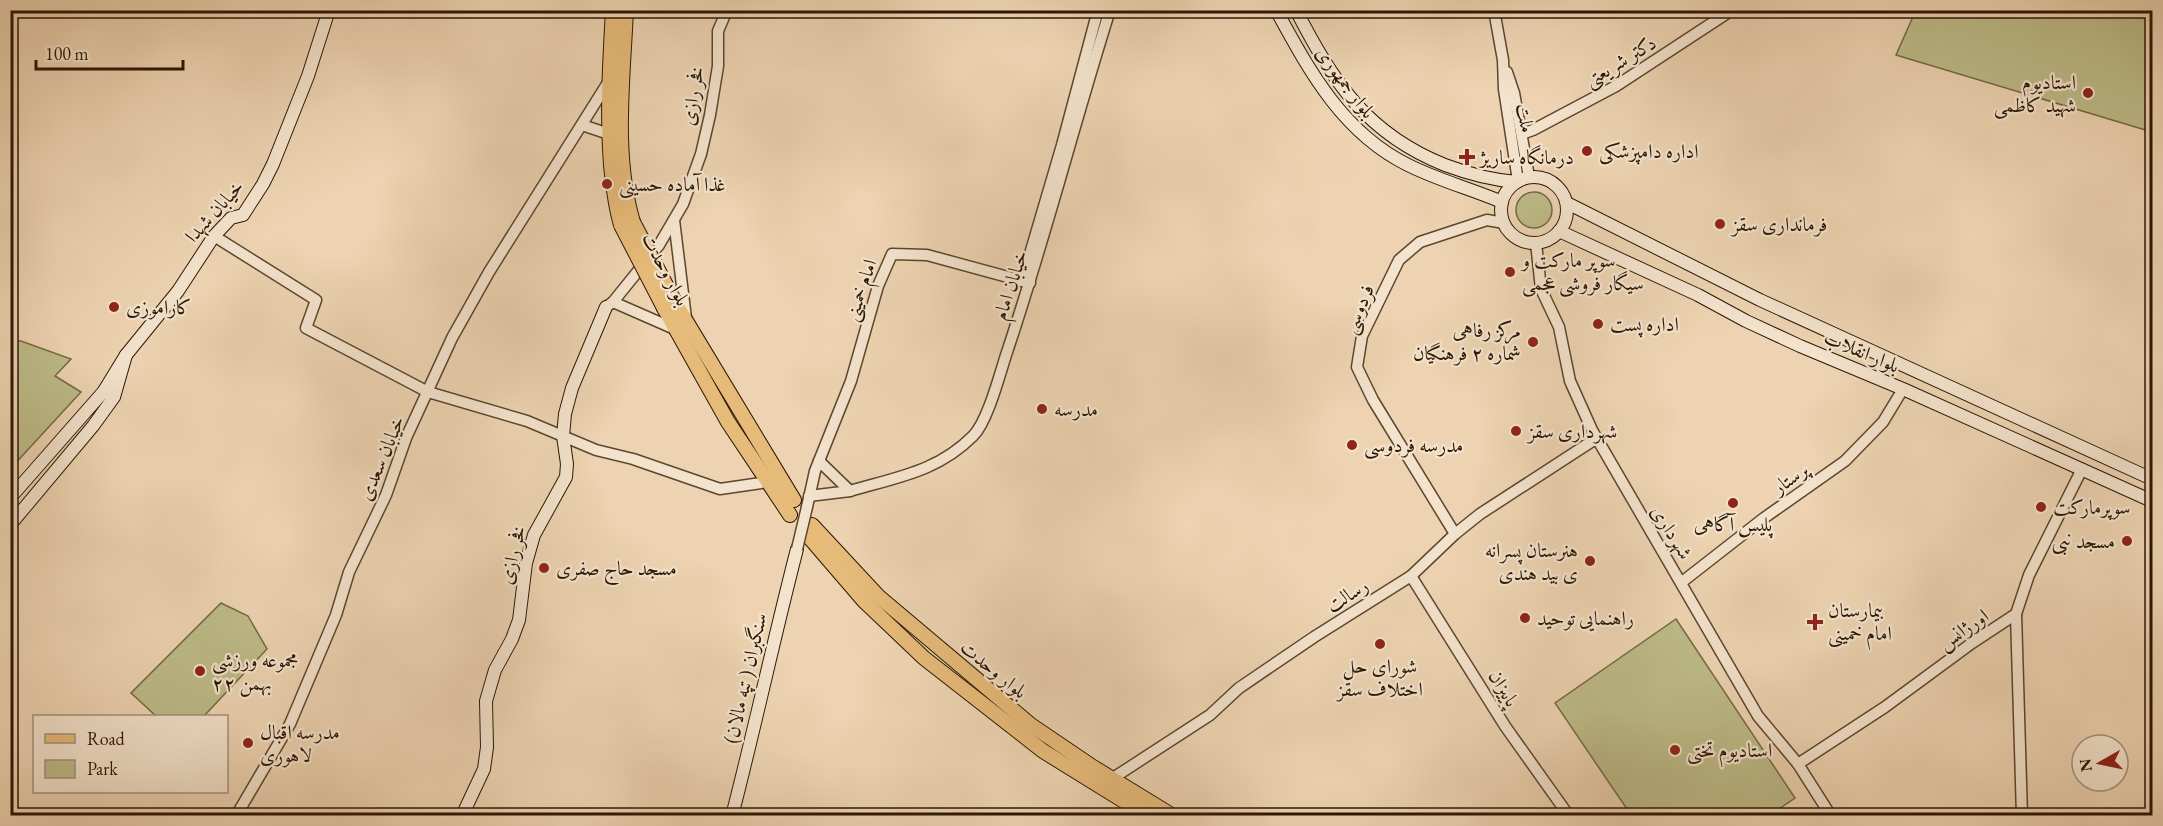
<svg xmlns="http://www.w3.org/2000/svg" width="2163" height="826" font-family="'EB Garamond',Amiri,serif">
  <rect width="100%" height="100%" fill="#edd3b1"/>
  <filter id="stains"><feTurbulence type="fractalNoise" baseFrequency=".00333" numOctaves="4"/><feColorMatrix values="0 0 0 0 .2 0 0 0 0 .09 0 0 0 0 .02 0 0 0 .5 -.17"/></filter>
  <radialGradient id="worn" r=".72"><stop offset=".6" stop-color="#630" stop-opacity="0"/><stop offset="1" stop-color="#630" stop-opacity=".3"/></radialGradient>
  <g fill="#bdbb88" stroke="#746946" stroke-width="1.5">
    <polygon points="1916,10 2152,11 2152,132 1896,55"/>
    <circle cx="1534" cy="210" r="18"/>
    <polygon points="11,341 21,341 71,359 55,376 81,392 11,468"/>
    <polygon points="221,603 248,616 267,649 204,716 156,716 131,693"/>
    <polygon points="1676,619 1795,798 1770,815 1631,815 1555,703"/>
  </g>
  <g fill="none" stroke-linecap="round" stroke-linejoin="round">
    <g stroke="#5c462f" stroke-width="13">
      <g id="tertiary">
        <polyline points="1494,10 1503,60 1504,89 1518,181"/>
        <polyline points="1507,72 1514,93 1529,177"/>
        <polyline points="582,125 609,134"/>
        <polyline points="1522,134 1533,130 1616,86 1732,10"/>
        <polyline points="674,220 686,318"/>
        <polyline points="214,236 316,300 306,328 428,392 527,421 596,450 633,459 720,489 761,483"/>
        <polyline points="1536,243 1541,289 1559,327 1570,381 1592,430 1758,716 1798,764 1831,816"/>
        <polyline points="1022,281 1062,145 1098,10"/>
        <polyline points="613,302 677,330"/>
        <polyline points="606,307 613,302 659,245 683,204 701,154 710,115 718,66 718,31 727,10"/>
        <path d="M850,491C897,477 937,472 973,436C988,421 1000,373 1007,352C1045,239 1074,124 1110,10"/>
        <polyline points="809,496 850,491 819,461"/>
        <polyline points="807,507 815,471 851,381 878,286 892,254 927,255 1030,283"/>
        <polyline points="1455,534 1373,400 1357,367 1362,336 1399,260 1420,242 1487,220 1504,223"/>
        <polyline points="1411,576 1505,726 1569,816"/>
        <polyline points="1682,582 1764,518 1845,461 1883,422 1903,389"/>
        <polyline points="2016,614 2022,816"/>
        <polyline points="1798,764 1885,707 1972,643 2016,614 2029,575 2082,469"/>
        <polyline points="1113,778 1210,715 1239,688 1314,637 1411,576 1455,534 1480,514 1597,438"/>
        <polyline points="236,816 290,724 336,615 349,572 386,495 406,438 452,338 489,272 609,81"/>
      </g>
    </g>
    <g stroke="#2b1704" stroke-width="14">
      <g id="secondary">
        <path d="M1276,10C1310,72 1343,133 1408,165C1438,180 1471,189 1502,202"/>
        <path d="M1296,10C1333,82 1367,134 1445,165C1469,174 1491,180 1517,182"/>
        <circle cx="1534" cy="210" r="33"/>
        <polyline points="1567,203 1760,300 2152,479"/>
        <polyline points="1559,231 1698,295 1746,321 1800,346 1903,389 2152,501"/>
        <polyline points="126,355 178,291 214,236 231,218 243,215 263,184 273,164 308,76 329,10"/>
        <polyline points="10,498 104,391 126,355 114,397 93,426 10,525"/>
        <polyline points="462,816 484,769 487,747 486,701 495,670 512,639 519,620 526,563 534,535 566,477 567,464 563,436 565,414 572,388 606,307"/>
        <path d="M732,816C755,727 774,638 797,549"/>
      </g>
    </g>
    <g stroke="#2b1704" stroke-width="16">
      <g id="primary">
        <path d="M613,10C610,62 607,113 611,165C613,185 615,205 621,225"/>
        <path d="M626,10C623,80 613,155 633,222"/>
        <polyline points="677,306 794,500"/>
        <polyline points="664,308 728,422 790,515"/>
        <polyline points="812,525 878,596 1031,725 1093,767 1173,816"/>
        <polyline points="809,537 864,601 924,658 1043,751 1148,816"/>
      </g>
    </g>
    <use href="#tertiary" stroke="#f3e2cc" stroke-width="10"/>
    <use href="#secondary" stroke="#f3e2cc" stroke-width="12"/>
    <use href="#primary" stroke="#e6ba78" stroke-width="14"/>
    <g stroke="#5c462f" stroke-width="13" stroke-linecap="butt">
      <polyline id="tertiary-bridge" points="797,549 807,507"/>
    </g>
    <g stroke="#2b1704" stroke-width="16" stroke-linecap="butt">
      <g id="primary-bridge">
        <polyline points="633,222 677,306"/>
        <polyline points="621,225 664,308"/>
      </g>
    </g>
    <use href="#tertiary-bridge" stroke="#f3e2cc" stroke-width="10"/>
    <use href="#primary-bridge" stroke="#e6ba78" stroke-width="14"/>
  </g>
  <g fill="#8f2418" stroke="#f3e2cc" stroke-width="2">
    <circle cx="2088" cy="93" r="6"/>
    <circle cx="1587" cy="151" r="6"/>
    <path d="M1464 148h6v6h6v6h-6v6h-6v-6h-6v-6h6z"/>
    <circle cx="607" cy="184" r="6"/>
    <circle cx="1720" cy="224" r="6"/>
    <circle cx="1510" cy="272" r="6"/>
    <circle cx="114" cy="307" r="6"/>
    <circle cx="1598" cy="324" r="6"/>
    <circle cx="1533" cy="342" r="6"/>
    <circle cx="1042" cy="409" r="6"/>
    <circle cx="1516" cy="431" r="6"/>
    <circle cx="1352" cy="445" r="6"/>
    <circle cx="1733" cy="503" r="6"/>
    <circle cx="2041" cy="507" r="6"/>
    <circle cx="2127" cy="541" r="6"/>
    <circle cx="1590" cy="561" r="6"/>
    <circle cx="544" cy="568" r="6"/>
    <circle cx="1525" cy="618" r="6"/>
    <path d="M1812 613h6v6h6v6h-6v6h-6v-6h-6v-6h6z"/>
    <circle cx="1380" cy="644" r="6"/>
    <circle cx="200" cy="671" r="6"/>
    <circle cx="248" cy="743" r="6"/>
    <circle cx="1675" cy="750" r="6"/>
  </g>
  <g text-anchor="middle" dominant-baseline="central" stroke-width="4.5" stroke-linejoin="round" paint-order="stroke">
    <g font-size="20" fill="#2b1704" stroke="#f3e2cc">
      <text transform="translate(1620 61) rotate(-31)">دکتر شریعتی</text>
      <text transform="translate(1346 82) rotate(53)">بلوار جمهوری</text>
      <text transform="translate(692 96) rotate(-80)">فخر رازی</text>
      <text transform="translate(1526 118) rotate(81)">ملت</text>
      <text transform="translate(214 211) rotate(-48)">خیابان شهدا</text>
      <text transform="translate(666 269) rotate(62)">بلوار وحدت</text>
      <text transform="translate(1010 285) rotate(-72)">خیابان امام</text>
      <text transform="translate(860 290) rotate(-71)">امام خمینی</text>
      <text transform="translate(1358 309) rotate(-67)">فردوسی</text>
      <text transform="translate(1862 351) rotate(23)">بلوار انقلاب</text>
      <text transform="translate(381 458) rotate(-67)">خیابان سعدی</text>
      <text transform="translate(1790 478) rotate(-35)">پرستار</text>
      <text transform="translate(1672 532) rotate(58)">شهرداری</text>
      <text transform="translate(512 555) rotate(-76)">فخر رازی</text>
      <text transform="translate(1347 595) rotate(-32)">رسالت</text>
      <text transform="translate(1963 629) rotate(-34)">اورژانس</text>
      <text transform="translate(994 669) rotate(39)">بلوار وحدت</text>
      <text transform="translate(745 678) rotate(-77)">سنگبران ( تپه مالان)</text>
      <text transform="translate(1504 688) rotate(59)">پاییزان</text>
    </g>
    <g font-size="20" fill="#2b1704" stroke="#f3e2cc" text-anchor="start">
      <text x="2076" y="82" text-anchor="end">استادیوم<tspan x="2076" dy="23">شهید کاظمی</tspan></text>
      <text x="1599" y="151">اداره دامپزشکی</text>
      <text x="1480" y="157">درمانگاه ساریژ</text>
      <text x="619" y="184">غذا آماده حسینی</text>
      <text x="1732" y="224">فرمانداری سقز</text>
      <text x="1522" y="260">سوپر مارکت و<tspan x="1522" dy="23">سیگار فروشی عجمی</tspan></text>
      <text x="126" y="307">کاراموزی</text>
      <text x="1610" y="324">اداره پست</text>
      <text x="1521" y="330" text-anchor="end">مرکز رفاهی<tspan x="1521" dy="23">شماره ۲ فرهنگیان</tspan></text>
      <text x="1054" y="409">مدرسه</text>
      <text x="1528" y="431">شهرداری سقز</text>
      <text x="1364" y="445">مدرسه فردوسی</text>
      <text x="2053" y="507">سوپرمارکت</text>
      <text x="1733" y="524" text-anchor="middle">پلیس آگاهی</text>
      <text x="2115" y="541" text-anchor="end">مسجد نبی</text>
      <text x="1578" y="550" text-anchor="end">هنرستان پسرانه<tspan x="1578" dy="23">ی بید هندی</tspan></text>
      <text x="556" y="568">مسجد حاج صفری</text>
      <text x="1828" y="610">بیمارستان<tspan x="1828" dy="23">امام خمینی</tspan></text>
      <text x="1537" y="618">راهنمایی توحید</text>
      <text x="212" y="660">مجموعه ورزشی<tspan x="212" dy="23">۲۲ بهمن</tspan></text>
      <text x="1380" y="666" text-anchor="middle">شورای حل<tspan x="1380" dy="23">اختلاف سقز</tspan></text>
      <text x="260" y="732">مدرسه اقبال<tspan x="260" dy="23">لاهوری</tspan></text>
      <text x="1687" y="750">استادیوم تختی</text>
    </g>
  </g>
  <rect width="2163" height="826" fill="none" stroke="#edd3b1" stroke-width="36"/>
  <rect x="12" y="12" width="2139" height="802" fill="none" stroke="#2b1704" stroke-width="3"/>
  <rect x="18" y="18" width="2127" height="790" fill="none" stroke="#2b1704" stroke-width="1.5"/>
  <rect x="33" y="715" width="195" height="78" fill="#f3e2cc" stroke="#a3917c" stroke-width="1.5"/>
  <rect x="45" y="734" width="30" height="9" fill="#e6ba78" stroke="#a3917c" stroke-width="1.5"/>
  <text x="87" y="745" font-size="18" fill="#2b1704">Road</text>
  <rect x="45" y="760" width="30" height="18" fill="#bdbb88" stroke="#a3917c" stroke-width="1.5"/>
  <text x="87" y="775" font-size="18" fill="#2b1704">Park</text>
  <g transform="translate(2100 763) rotate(261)"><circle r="28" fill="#f3e2cc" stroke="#a3917c" stroke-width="1.5"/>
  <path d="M0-4.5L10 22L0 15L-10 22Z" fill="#8f2418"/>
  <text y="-9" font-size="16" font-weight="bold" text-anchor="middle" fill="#2b1704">N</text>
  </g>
  <path d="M36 60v9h147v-9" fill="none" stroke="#2b1704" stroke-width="3"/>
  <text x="45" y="60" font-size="18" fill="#2b1704" stroke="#f3e2cc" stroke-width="4.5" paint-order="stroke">100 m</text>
  <rect width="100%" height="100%" filter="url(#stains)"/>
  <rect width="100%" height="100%" fill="url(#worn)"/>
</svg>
